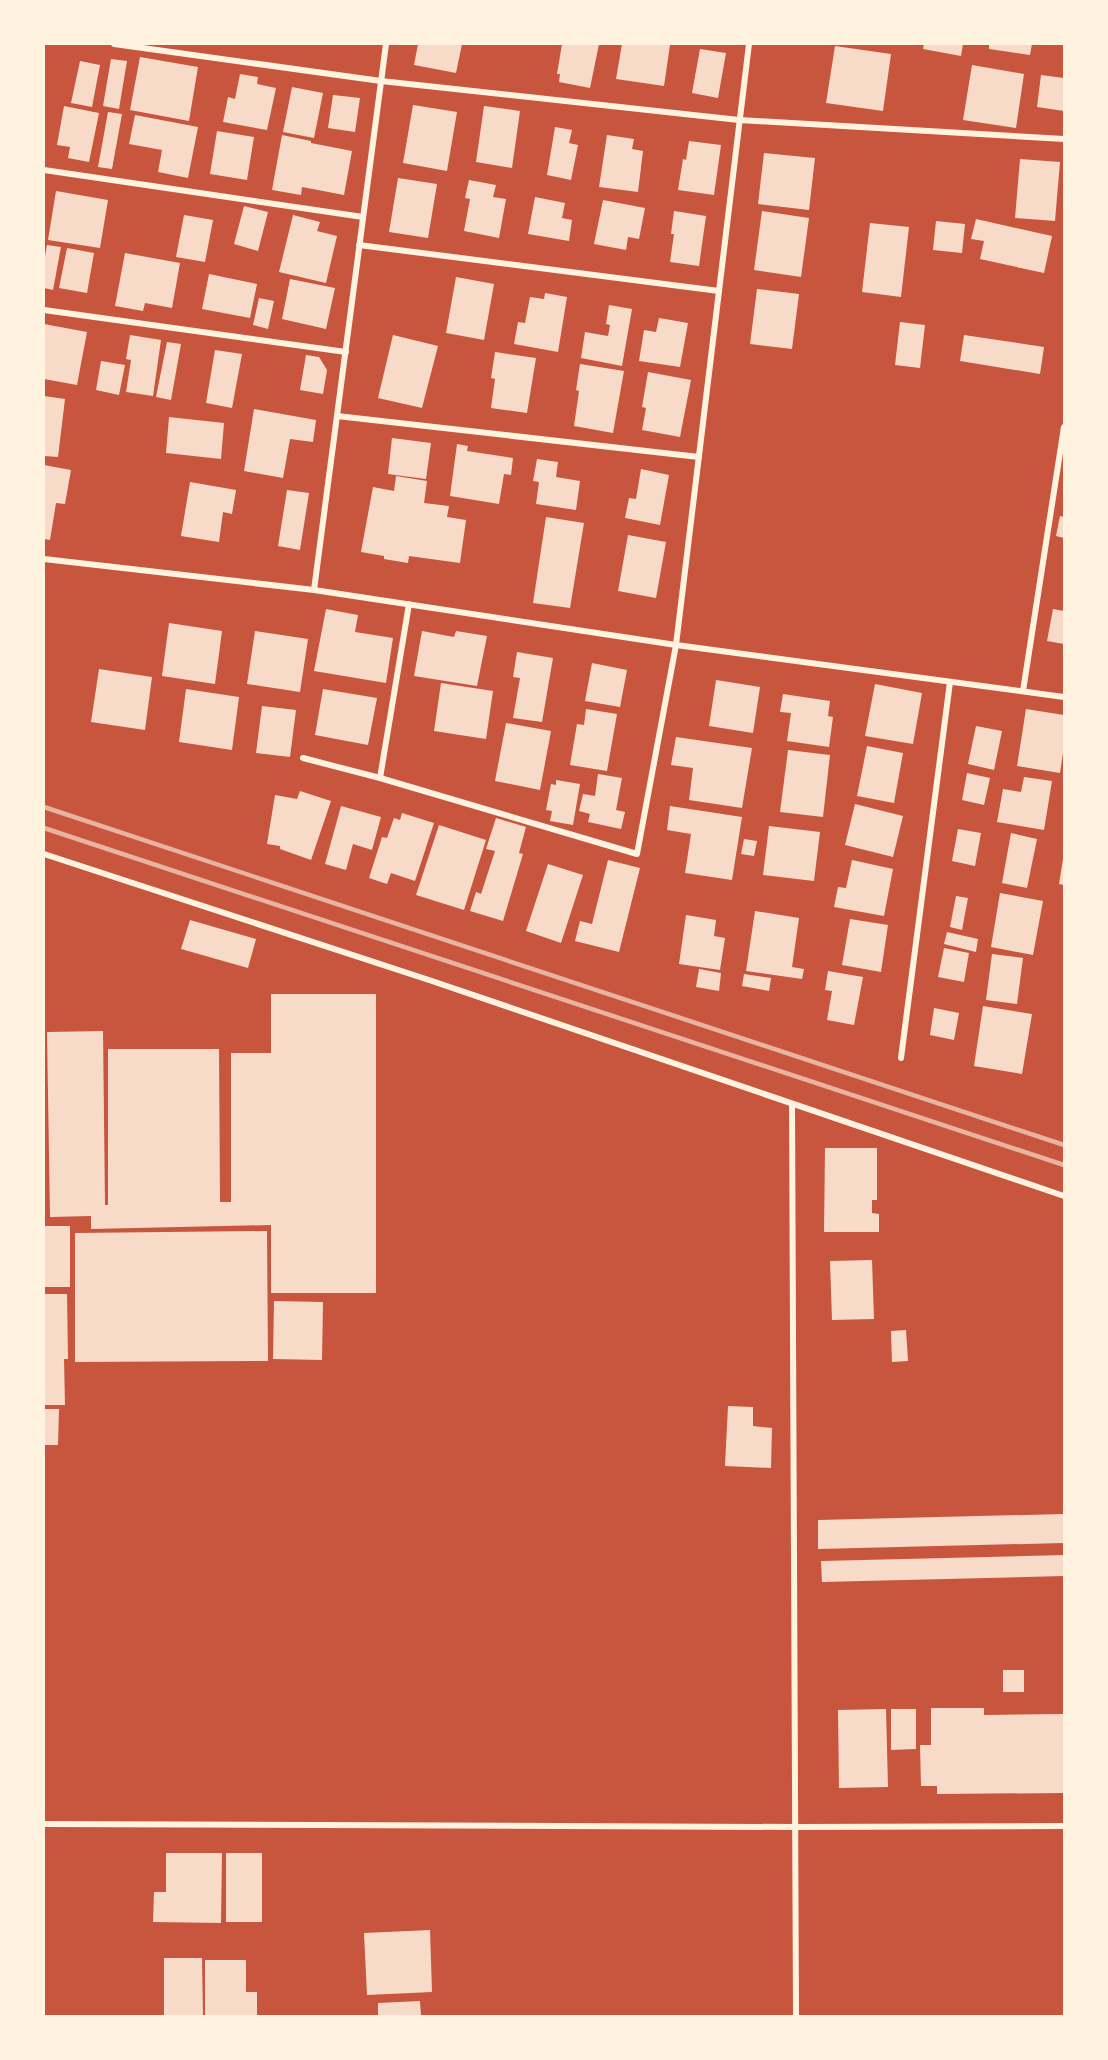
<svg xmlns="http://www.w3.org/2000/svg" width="1108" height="2060" font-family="'IBM Plex Sans',sans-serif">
  <rect width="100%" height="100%" fill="#c8553d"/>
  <g fill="#f7dbc8">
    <polygon points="418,44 462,44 456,73 414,65"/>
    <polygon points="562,44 599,44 590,88 559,82 560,74 557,74"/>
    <polygon points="622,44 670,45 664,86 616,79"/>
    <polygon points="924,44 963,44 961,56 923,49"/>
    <polygon points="989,44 1032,44 1030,55 989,49"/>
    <polygon points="835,46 891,54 883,111 826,103"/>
    <polygon points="700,49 726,53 718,98 692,93"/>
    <polygon points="140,57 198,67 189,121 130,110"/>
    <polygon points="111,59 127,61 119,109 103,106"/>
    <polygon points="80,61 100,65 92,107 71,103"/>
    <polygon points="972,65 1024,74 1016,128 963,120"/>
    <polygon points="240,74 258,77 257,84 276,88 267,130 223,122 228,97 235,99"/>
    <polygon points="1041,75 1064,78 1064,111 1037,107"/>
    <polygon points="292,87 323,93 314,138 283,132"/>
    <polygon points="333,95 360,98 355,132 328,128"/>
    <polygon points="413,105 457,112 447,171 403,163"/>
    <polygon points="64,106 99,113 89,162 68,158 70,147 57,145"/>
    <polygon points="484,106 520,111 512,168 476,162"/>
    <polygon points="108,112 122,114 112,169 98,167"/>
    <polygon points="135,115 198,127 188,178 158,172 162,150 129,144"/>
    <polygon points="555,127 572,130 569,143 578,145 571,180 547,175"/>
    <polygon points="217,131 254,137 247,180 210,174"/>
    <polygon points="282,135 311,141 311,143 352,151 344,195 302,187 301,195 272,190"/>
    <polygon points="607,135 634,139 632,149 643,151 638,192 599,187"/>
    <polygon points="689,141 721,145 714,195 678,190 683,159 686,160"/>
    <polygon points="764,153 815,158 809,210 758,204"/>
    <polygon points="1020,159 1060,162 1055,221 1015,218"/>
    <polygon points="398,178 437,184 428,238 389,232"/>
    <polygon points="469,180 496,185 493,197 506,199 499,238 464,231 470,199 465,198"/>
    <polygon points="56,191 108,200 100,248 48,240"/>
    <polygon points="535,197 565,203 562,218 572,220 569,241 528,234"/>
    <polygon points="603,200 645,208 639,239 628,237 626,250 594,244"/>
    <polygon points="244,206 268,212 258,251 234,244"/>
    <polygon points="674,211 706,216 699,266 670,262 674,234 671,234"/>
    <polygon points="762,211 809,218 801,277 754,270"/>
    <polygon points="184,215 213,220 205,262 176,257"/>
    <polygon points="293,215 320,222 317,231 337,236 326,283 279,272"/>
    <polygon points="976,219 1052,236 1044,273 980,259 984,241 971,239"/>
    <polygon points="936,221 965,224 962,253 933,250"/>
    <polygon points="870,223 909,227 901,297 862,292"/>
    <polygon points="47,245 61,247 53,290 44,288 44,262"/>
    <polygon points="67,248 94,253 87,293 59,288"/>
    <polygon points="125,253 180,263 172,308 145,303 143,311 115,306"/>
    <polygon points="209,274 257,284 250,318 202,309"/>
    <polygon points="456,277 494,284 484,340 446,333"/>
    <polygon points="290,279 335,288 326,329 282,319"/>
    <polygon points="757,289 799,294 792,349 750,344"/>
    <polygon points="545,293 567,297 558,352 514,344 518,322 525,323 530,297 544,299"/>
    <polygon points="259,298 274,301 268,329 253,325"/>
    <polygon points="609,305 632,309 622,366 581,358 585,332 608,336 610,325 606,324"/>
    <polygon points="659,318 688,323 680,367 639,361 644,330 656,332"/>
    <polygon points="900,322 925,325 920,368 895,365"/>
    <polygon points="44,324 87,332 77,385 44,379"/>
    <polygon points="130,335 161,340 153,396 126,392 131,360 126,359"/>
    <polygon points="393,335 438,346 422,408 378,398"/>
    <polygon points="964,335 1044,347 1040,374 960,361"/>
    <polygon points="167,342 181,344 171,400 156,397"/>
    <polygon points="215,350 242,354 232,408 206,403"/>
    <polygon points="495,352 536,358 527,413 491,408 495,379 491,378"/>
    <polygon points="306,355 319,357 327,370 323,394 300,390"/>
    <polygon points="101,361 125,365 119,395 96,390"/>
    <polygon points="580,364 624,371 613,433 574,426 579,391 576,390"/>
    <polygon points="648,372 691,380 680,437 642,430 646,408 642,407"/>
    <polygon points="44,396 65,399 58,457 44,456"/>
    <polygon points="254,409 316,420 313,442 290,439 283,478 244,471"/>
    <polygon points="169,417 224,423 221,459 166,453"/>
    <polygon points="392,438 431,443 426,479 388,474"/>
    <polygon points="457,444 468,446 467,451 513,458 511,475 504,474 499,504 450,496"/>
    <polygon points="537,459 558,462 556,477 580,481 576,510 536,504 539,482 533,481"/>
    <polygon points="44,465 71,470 65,504 56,503 50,540 44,539"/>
    <polygon points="641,469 669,475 660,525 625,518 629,498 636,499"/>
    <polygon points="396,476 427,481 424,503 449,506 447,517 466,520 460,563 409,556 408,563 384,559 384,556 361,552 373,487 394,491"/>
    <polygon points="190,482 236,490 232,514 223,512 219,542 181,536"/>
    <polygon points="287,490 309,493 300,550 278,546"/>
    <polygon points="1060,516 1064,517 1064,538 1056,536"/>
    <polygon points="546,517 584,523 570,608 533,603"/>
    <polygon points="628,535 666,542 656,598 618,591"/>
    <polygon points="326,609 358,615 355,632 393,638 386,683 314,671"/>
    <polygon points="1053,609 1064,611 1064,644 1047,641"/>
    <polygon points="169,623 222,631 215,684 162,676"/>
    <polygon points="255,631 308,639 300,692 247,684"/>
    <polygon points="422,631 454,637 456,631 487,636 477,686 414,676"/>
    <polygon points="517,652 553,658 542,722 513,718 520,678 513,677"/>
    <polygon points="592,663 627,670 620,707 585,701"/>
    <polygon points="99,669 152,677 145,730 91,722"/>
    <polygon points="716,680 760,687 753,733 709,726"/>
    <polygon points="441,683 493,691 486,739 434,731"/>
    <polygon points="875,684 922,693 913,744 865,736"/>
    <polygon points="186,689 239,697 232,750 179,742"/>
    <polygon points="323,689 377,698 368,745 315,735"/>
    <polygon points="783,694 830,701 828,716 833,717 829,747 787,741 791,713 780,712"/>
    <polygon points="262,706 296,710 290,757 256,753"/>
    <polygon points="586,709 617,714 607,771 570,765 577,724 584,725"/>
    <polygon points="1026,709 1064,715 1064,746 1060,773 1017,766"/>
    <polygon points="506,723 551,731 540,790 495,781"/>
    <polygon points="976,726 1002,731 994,770 968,764"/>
    <polygon points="676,737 752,748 742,808 689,800 693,768 671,765"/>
    <polygon points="867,746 903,753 894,803 857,796"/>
    <polygon points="788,750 830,755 823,817 780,812"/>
    <polygon points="967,773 990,778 984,805 962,800"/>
    <polygon points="598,774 622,778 616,810 625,812 621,829 588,822 590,814 579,811 583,794 595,796"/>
    <polygon points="1024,777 1052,781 1044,830 997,822 1003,789 1021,792"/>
    <polygon points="556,780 580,784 573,825 550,821 552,811 546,810 551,784 556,785"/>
    <polygon points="300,791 331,801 311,860 280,849 280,846 267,844 275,795 297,799"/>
    <polygon points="855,804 903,816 893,857 845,845"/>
    <polygon points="341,806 381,817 372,850 353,844 346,870 325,864"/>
    <polygon points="670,806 742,817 732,880 685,873 691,834 667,830"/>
    <polygon points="402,813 434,823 415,881 391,873 387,884 369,878 382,837 387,838 394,818 400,820"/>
    <polygon points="496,818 526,827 519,853 523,854 503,921 470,911 476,892 481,894 495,851 486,849"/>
    <polygon points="439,825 486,840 464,910 416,895"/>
    <polygon points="769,826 820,832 814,881 763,875"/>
    <polygon points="958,829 981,833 975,866 952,861"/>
    <polygon points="1011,833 1037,839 1027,888 1002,883"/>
    <polygon points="744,839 757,841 754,856 741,854"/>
    <polygon points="1063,859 1064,859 1064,885 1059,884"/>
    <polygon points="608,860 640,868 619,952 575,941 580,921 592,924"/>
    <polygon points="852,860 893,869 884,916 834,907 838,887 846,888"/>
    <polygon points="548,864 583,875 561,943 526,931"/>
    <polygon points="1000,893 1043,901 1033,955 991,947"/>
    <polygon points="956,896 968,898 962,930 950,927"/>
    <polygon points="755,911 799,918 792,967 804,969 802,979 746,971"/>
    <polygon points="686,915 716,920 714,936 725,938 720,970 679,964"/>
    <polygon points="850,919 888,925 881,972 842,965"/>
    <polygon points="190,920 256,939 248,968 181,949"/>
    <polygon points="947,932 978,939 976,952 944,944"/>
    <polygon points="944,948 969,953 964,982 938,977"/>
    <polygon points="992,954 1023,958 1017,1004 986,1000"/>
    <polygon points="699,969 721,973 719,991 696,987"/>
    <polygon points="828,971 863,977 854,1025 827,1020 832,991 825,990"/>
    <polygon points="744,974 771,978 769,991 742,986"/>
    <polygon points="271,994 376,994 376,1293 271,1293 271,1225 91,1229 91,1216 50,1217 47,1032 103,1031 105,1205 108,1205 108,1049 219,1049 220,1202 231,1202 231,1053 271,1053"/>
    <polygon points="983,1006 1032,1014 1022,1074 974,1066"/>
    <polygon points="934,1008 959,1013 954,1040 930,1035"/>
    <polygon points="825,1148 877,1148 877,1200 872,1200 872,1213 879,1214 879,1232 824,1232"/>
    <rect x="44" y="1226" width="26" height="61"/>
    <polygon points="267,1231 268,1361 75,1362 75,1233"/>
    <polygon points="872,1260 874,1319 832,1320 830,1261"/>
    <polygon points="44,1294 67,1294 68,1359 64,1359 65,1405 44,1405"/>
    <polygon points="274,1301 323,1302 322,1360 273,1359"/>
    <polygon points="906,1330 908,1361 892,1362 891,1331"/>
    <polygon points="728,1406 753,1407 753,1426 772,1428 771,1468 725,1466"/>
    <polygon points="45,1409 59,1409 58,1445 44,1445"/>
    <polygon points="1064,1514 1064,1543 818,1549 818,1520"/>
    <polygon points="1064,1555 1064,1576 822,1582 821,1561"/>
    <rect x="1003" y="1670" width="21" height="22"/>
    <polygon points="931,1708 984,1708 984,1715 1064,1714 1064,1793 937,1794 937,1786 921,1786 920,1745 931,1745"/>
    <polygon points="886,1709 888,1787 839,1788 838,1710"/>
    <polygon points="891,1709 916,1709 916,1749 891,1750"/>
    <polygon points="166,1853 222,1853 221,1923 153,1922 154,1892 166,1892"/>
    <rect x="226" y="1853" width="36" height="69"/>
    <polygon points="430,1930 432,1992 367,1995 364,1933"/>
    <polygon points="164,1958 202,1958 203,2016 164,2016"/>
    <polygon points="205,1960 246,1960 246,1992 257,1992 257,2016 205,2016"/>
    <polygon points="420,2001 421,2016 378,2016 378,2003"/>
  </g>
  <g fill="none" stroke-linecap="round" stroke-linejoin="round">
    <g stroke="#fff3e0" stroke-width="6">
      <polyline points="114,44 381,81 739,120 1064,139"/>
      <polyline points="44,170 363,217"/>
      <polyline points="359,245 719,291"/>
      <polyline points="44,310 346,352"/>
      <polyline points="337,416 699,457"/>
      <polyline points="44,559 314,590 676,645 1064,697"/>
      <polyline points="314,590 386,44"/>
      <polyline points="1023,691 1064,427"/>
      <polyline points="303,758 380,778 637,854 676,645 749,44"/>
      <polyline points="380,778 409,604"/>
      <polyline points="44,854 432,981 1064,1196"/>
      <polyline points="901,1058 950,682"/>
      <polyline points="792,1104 796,2016"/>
      <polyline points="44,1824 795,1827 1064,1826"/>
    </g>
    <g stroke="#e9b49f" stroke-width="4.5">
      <polyline points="44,807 1064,1145"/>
      <polyline points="44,828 1064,1165"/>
    </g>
  </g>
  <rect width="1108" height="2060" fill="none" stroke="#fff3e0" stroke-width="90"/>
</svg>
